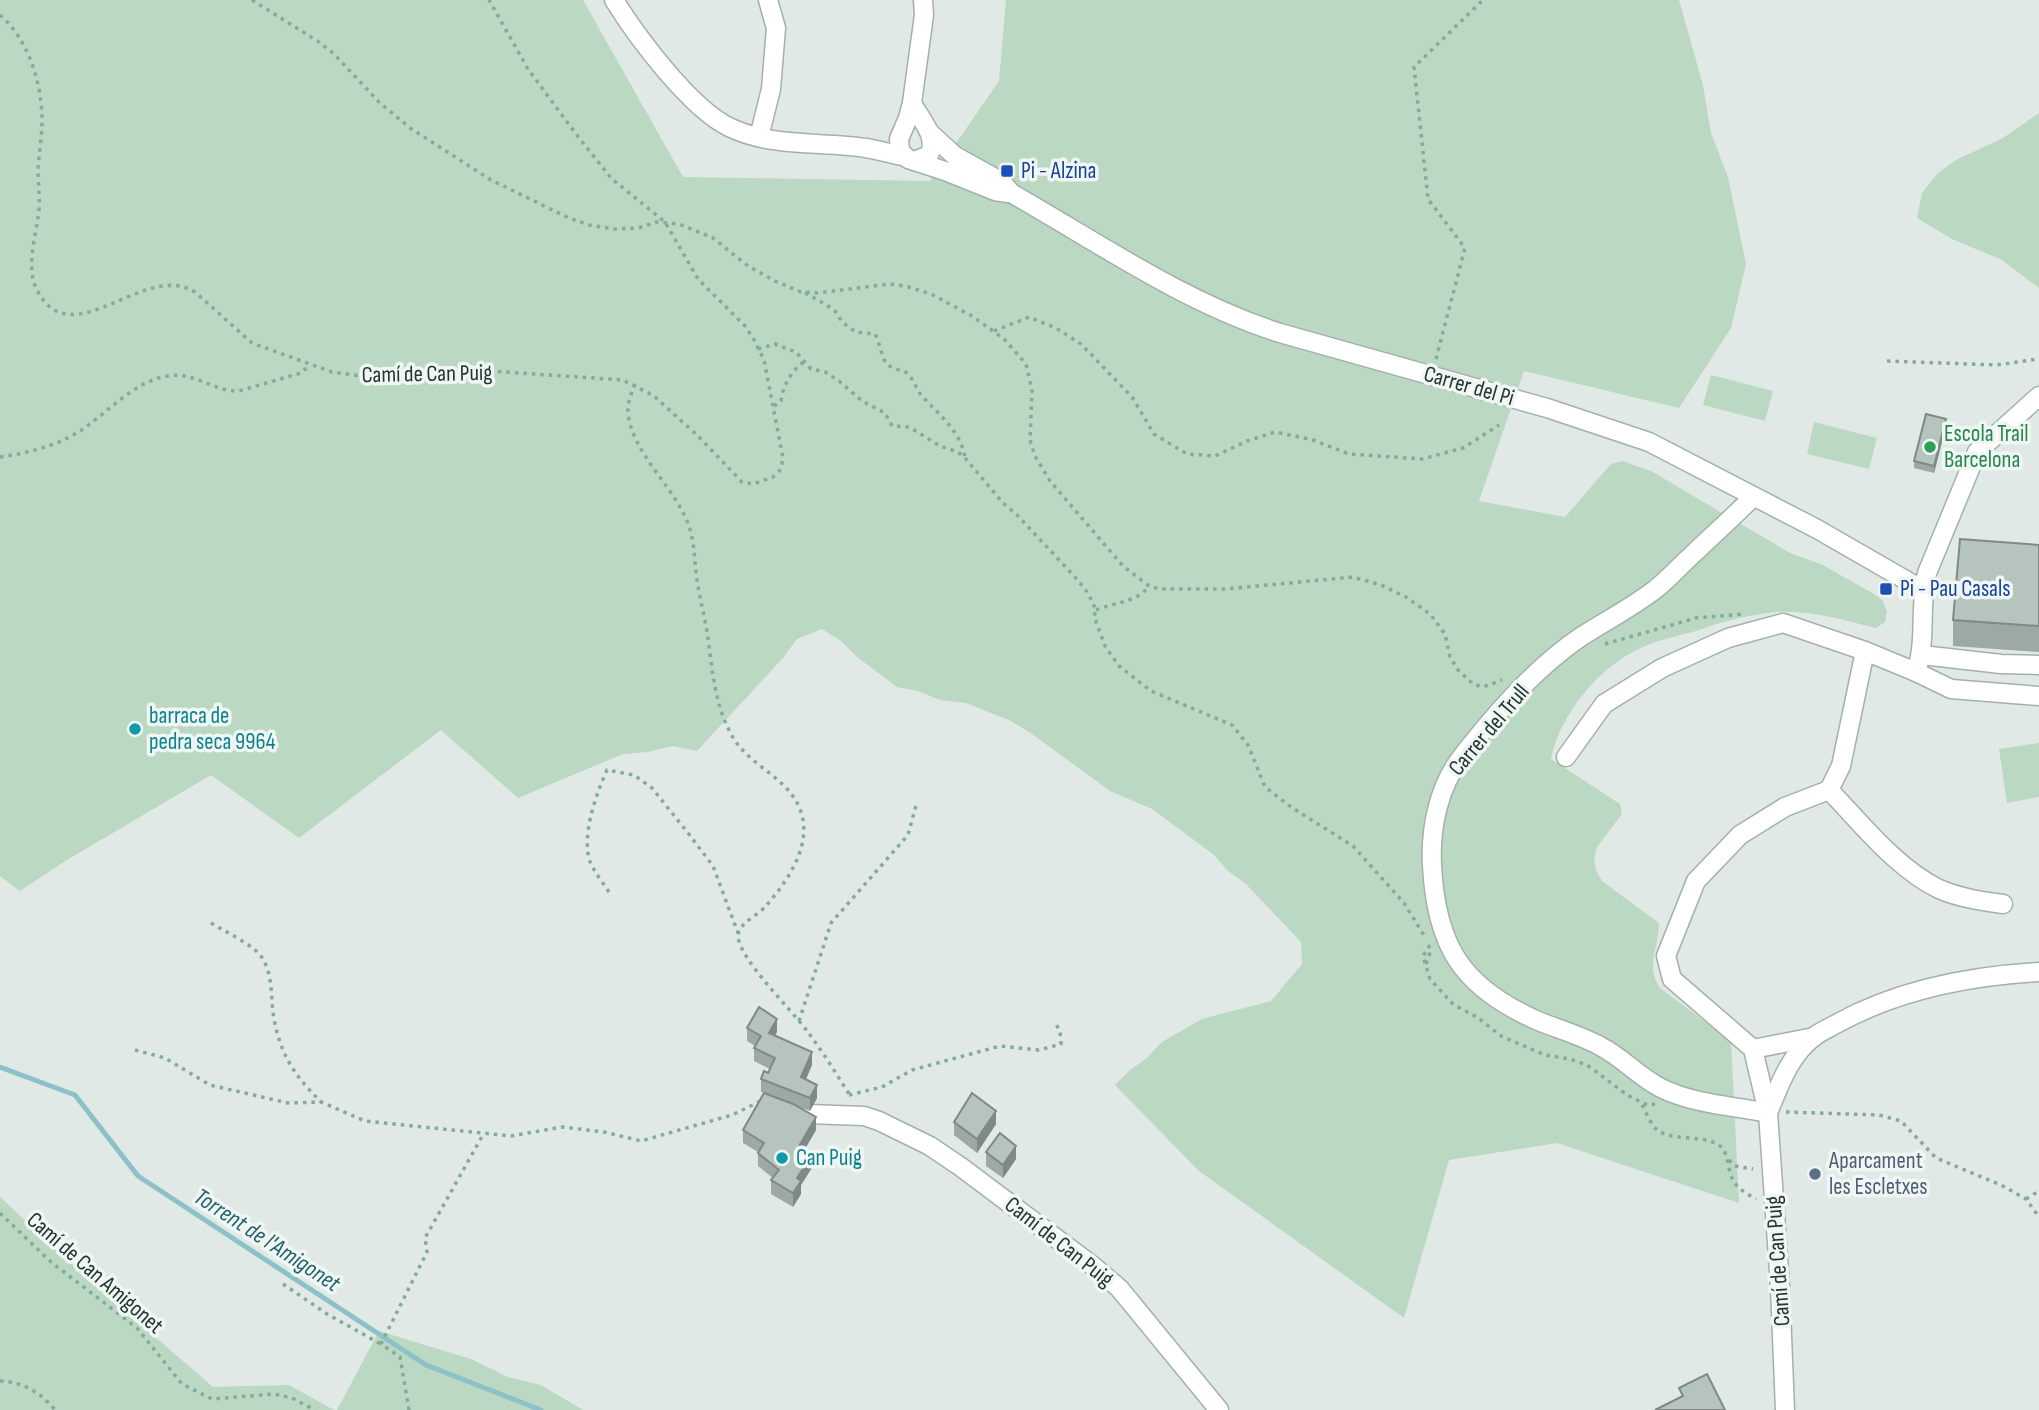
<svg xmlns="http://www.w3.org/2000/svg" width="2039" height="1410" font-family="'Sofia Sans Condensed',sans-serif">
  <rect width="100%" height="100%" fill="#e0e9e5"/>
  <g fill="#bbd8c2">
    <path d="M0,0H583L683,177L930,181L999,81L1006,0H1679L1703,85L1711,133L1728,177L1746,264L1731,328L1679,408L1524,371L1479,501L1565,517L1611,464L1622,461L1651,471L1790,553L1821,564L1874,594L1882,600L1887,611L1885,622L1876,628C1843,620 1812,610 1777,612C1751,614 1723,621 1699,630C1680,636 1660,639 1643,647C1600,665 1560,714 1551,759L1620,804L1622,814L1597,847L1594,858L1596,870L1602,881L1659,923C1659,948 1645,966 1660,988L1731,1041L1739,1203L1557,1143L1449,1160L1404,1318L1199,1171L1115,1085L1130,1070L1147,1058L1162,1042L1202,1019L1271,1001L1302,964L1301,942L1245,883L1228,871L1213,854L1152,809L1110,791L1032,734L1011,721L966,703L940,700L918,691L897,687L857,657L841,641L822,629L797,639L783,658L697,751L672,746L648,752L623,754L518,798L441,730L299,838L211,775L67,860L20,891L0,876Z"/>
    <polygon points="2039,113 2039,288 2002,260 1952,239 1917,218 1922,193 1938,173 1956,160 2003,138"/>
    <polygon points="1711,375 1773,391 1765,421 1703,405"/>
    <polygon points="1814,422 1877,438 1869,469 1807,454"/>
    <polygon points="2039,743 2039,797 2007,803 1999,749"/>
    <polygon points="0,1197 87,1278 213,1387 289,1385 334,1410 0,1410"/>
    <polygon points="379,1331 471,1359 508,1377 541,1385 583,1410 337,1410"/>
  </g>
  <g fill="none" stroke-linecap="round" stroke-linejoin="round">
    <polyline stroke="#8dc1c9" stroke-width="5" points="0,1067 75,1095 138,1176 426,1365 541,1410"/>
    <g stroke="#a4b0ac" stroke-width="21">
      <g id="minor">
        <path d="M614,0C637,37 690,108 729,127C772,148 820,141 866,148C879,150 891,154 903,156"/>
        <polyline points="923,0 924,15 912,103 908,118 899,139 900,151 908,159 945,171 995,191 1008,193"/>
        <path d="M912,103C920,119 939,137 929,155L914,161"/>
        <path d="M931,134L955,156L1002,182L1011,193C1099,243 1183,302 1280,333L1547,408L1649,442L1817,529L1923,590"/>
        <polyline points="759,137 771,89 776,28 768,0"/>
        <path d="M1753,497C1733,517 1712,536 1692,555C1680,566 1669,578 1657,588C1633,607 1607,620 1582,636C1536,667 1497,712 1463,755C1439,785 1430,827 1432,865C1436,946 1462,987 1536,1020C1557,1029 1580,1035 1600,1046C1622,1057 1639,1077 1661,1088C1693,1104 1733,1106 1768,1113"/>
        <polyline points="1922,655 2001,664 2039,665"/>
        <path d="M1916,672C1927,640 1919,606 1927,573L1977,452L2039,396"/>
        <polyline points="1566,757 1604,704 1662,668 1728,638 1783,623 1865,651 1916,672 1951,689 2039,696"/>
        <path d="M1829,790C1862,824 1896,868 1939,889C1960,898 1981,901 2003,904"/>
        <polyline points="1753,1049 1814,1037"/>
        <path d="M1768,1113C1779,1086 1790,1054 1815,1036C1822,1031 1831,1027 1838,1023C1900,989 1969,976 2039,972"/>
        <polyline points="808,1114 864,1116 879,1121 930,1146 961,1167 1093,1266 1119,1288 1219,1410"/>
        <polyline points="1785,1410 1780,1286 1768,1113 1753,1049 1672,979 1666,956 1696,881 1740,835 1785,807 1829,790 1841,766 1865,651"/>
      </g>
    </g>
    <g stroke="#84aa9d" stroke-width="3.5" stroke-dasharray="3.5 5" stroke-linecap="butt">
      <polyline points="252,0 319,42 334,54 379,102 410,128 491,180 569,218 589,225 614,229 638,228 657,222 679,224 713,238 748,266 775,281 801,292 817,293 890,284 905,286 931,294 972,316 1004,339 1026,364 1032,390 1030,440 1035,456 1050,481 1123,566 1149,586 1160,589 1225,589 1353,577 1381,585 1406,597 1430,614 1445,634 1450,657 1458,670 1473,684 1483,687 1502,680"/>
      <path d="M0,15C29,40 42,84 42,121C42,137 39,153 38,169C38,185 41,201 38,217C35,239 26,269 37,290C72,358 144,260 195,292L252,343L332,372L384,379L440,372L490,371L623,380L654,396L699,437L742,482L753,484L773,477L781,469L783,458L764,360L753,338L745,326L698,279L665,222L611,178L576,134L528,69L489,0"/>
      <path d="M805,293L825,304L835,311L843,323L856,332L875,334C880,343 881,357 887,364C893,370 901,369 907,373C914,379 916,390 922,396C939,415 960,430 965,457"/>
      <polyline points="994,331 1029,317 1056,328 1081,344 1132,397 1154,434 1187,454 1215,456 1247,441 1275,432 1313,440 1349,454 1422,459 1463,448 1499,425"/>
      <polyline points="758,349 775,344 796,352 811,369 825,372 839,381 862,401 885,413 892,426 909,427 940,446 958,452 966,459 1002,502 1017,515 1075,577 1088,593 1096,610 1094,616 1105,646 1119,666 1151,691 1232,725 1248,745 1265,787 1291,807 1353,846 1404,903 1425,937"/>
      <polyline points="1436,359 1465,248 1428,199 1414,67 1483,0"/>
      <polyline points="1887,361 1996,365 2039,359"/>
      <path d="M635,384C631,394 627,404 628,415C635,457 675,487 689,526C695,543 694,561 697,579C699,595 703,610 706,626C712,662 713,701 731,734C748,766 785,775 799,807C815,842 788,881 765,907C757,916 737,924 738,937C741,961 791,1009 807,1031C823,1052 837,1075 851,1097"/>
      <path d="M774,406L781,401C783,385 792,370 805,361"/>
      <path d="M0,457C27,453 53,447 77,433C106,415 132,382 167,376C194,371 214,392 239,391L301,373L310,365"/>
      <path d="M1096,610C1115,602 1136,603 1149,586"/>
      <polyline points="1605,644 1696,618 1743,614"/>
      <path d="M609,892C603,883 596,874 591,864C580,839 596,794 607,770L634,775L652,788L688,833L713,866L738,933"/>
      <path d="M211,923C224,931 253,945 261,956C274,975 270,997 274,1019C281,1056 295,1076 321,1102"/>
      <polyline points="1430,945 1423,956 1430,979 1449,1000 1454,1005 1477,1017 1501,1036 1545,1055 1570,1059 1587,1065 1627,1095 1647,1105 1655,1104"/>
      <polyline points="1426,964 1431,950"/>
      <polyline points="799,1021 831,923 908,835 917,802"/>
      <polyline points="135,1050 165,1058 210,1085 288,1103 321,1102 365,1121 511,1136 562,1127 604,1132 641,1141 732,1115 763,1100"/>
      <polyline points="849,1095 882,1087 912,1070 1000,1046 1039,1050 1061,1044 1060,1031 1054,1021"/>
      <path d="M1642,1105C1645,1110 1651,1124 1655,1128C1669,1142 1698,1134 1717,1144C1729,1150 1727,1167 1732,1178C1736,1188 1747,1194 1756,1199"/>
      <polyline points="1786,1112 1879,1115 1901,1121 1936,1158 2001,1185 2026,1199 2039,1217"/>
      <polyline points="1729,1160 1735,1166 1753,1169"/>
      <polyline points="2026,1199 2039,1191"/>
      <polyline points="0,1213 51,1262 137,1328 182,1384 212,1399 275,1394 292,1398 315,1410"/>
      <polyline points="283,1284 327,1314 381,1344"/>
      <path d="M0,1381C23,1382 40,1392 55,1410"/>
      <polyline points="409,1410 400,1357 381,1344 427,1252 425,1238 484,1133"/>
    </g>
    <use href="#minor" stroke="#fff" stroke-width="18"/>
  </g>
  <g fill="#9da9a3">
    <polygon points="1946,426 1934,473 1914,468 1914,461"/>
    <polygon points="2039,545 2039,652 1953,646 1953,620"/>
    <polygon points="747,1028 777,1032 775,1035 812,1065 806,1079 817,1098 810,1111 795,1106 816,1130 805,1149 813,1166 801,1185 801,1194 793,1207 771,1194 771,1180 773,1178 758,1166 758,1152 743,1143 743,1130 764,1093 761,1092 761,1079 768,1073 770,1069 754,1061 754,1048 755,1046 747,1041"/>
    <polygon points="954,1122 996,1124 977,1153 954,1135"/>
    <polygon points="986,1152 1016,1159 1003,1178 986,1166"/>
  </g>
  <g fill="#7f8985">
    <polygon points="1946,419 1946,426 1934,473 1934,466"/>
    <polygon points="777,1019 777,1032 769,1046 769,1033"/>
    <polygon points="812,1052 812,1065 801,1090 801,1077"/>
    <polygon points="817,1085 817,1098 810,1111 810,1098"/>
    <polygon points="996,1111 996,1124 977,1153 977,1139"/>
    <polygon points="816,1117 816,1130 799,1159 799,1146"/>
    <polygon points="1016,1146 1016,1159 1003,1178 1003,1165"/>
    <polygon points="813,1153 813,1166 801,1185 801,1194 793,1207 793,1193 797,1178"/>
  </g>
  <g fill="#b6c4be" stroke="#7f8985" stroke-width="2">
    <polygon points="1926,414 1946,419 1934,466 1914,461"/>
    <polygon points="1960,539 2039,545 2039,626 1953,620"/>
    <polygon points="759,1007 777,1019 769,1033 812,1052 801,1077 817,1085 810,1098 761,1079 764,1071 768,1073 775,1058 754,1048 761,1036 747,1028"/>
    <polygon points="764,1093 793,1104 816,1117 799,1146 813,1153 797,1178 801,1181 793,1193 771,1180 779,1170 758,1153 764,1143 743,1130"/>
    <polygon points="972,1093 996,1111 977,1139 954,1122"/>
    <polygon points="1000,1133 1016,1146 1003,1165 986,1152"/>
    <polygon points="1707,1374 1725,1410 1655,1410 1683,1396 1679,1388"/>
  </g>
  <g fill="#1a4fb4" stroke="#f0f6f3" stroke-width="2.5">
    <rect x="1000" y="164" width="14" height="14" rx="3.5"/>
    <rect x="1879" y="582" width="14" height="14" rx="3.5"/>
  </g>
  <circle fill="#2e9e5b" stroke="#f0f6f3" stroke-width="2.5" cx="1930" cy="447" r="7"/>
  <g fill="#0f9aa8" stroke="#f0f6f3" stroke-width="2.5">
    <circle cx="135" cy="729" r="7"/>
    <circle cx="782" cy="1158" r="7"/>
  </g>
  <circle fill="#5c6f8a" stroke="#f0f6f3" stroke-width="2.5" cx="1815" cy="1174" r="7"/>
  <g text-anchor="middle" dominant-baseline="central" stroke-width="7" stroke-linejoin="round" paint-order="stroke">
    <g font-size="23" fill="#164399" stroke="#f0f6f3" text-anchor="start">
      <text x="1021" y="171">Pi - Alzina</text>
      <text x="1900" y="589">Pi - Pau Casals</text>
    </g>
    <g font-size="23" fill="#233832" stroke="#f0f6f3">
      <text transform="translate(427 374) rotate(-1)">Camí de Can Puig</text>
      <text transform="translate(1469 386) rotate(16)">Carrer del Pi</text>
      <text transform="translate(1489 730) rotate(-50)">Carrer del Trull</text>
      <text transform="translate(1059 1242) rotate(38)">Camí de Can Puig</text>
      <text transform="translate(1778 1261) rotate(-94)">Camí de Can Puig</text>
      <text transform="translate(95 1273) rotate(41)">Camí de Can Amigonet</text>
    </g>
    <g font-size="23" fill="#27864d" stroke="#f0f6f3" text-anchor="start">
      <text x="1944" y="434">Escola Trail<tspan x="1944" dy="26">Barcelona</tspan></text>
    </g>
    <g font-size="23" fill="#0d838f" stroke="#f0f6f3" text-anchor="start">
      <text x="149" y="716">barraca de<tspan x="149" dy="26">pedra seca 9964</tspan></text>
      <text x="796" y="1158">Can Puig</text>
    </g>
    <g font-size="23" fill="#4e5e75" stroke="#f0f6f3" text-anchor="start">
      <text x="1829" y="1161">Aparcament<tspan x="1829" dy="26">les Escletxes</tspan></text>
    </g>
    <g font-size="24" font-style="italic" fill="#23626d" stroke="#f0f6f3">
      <text transform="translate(267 1240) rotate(33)">Torrent de l'Amigonet</text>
    </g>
  </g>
</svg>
